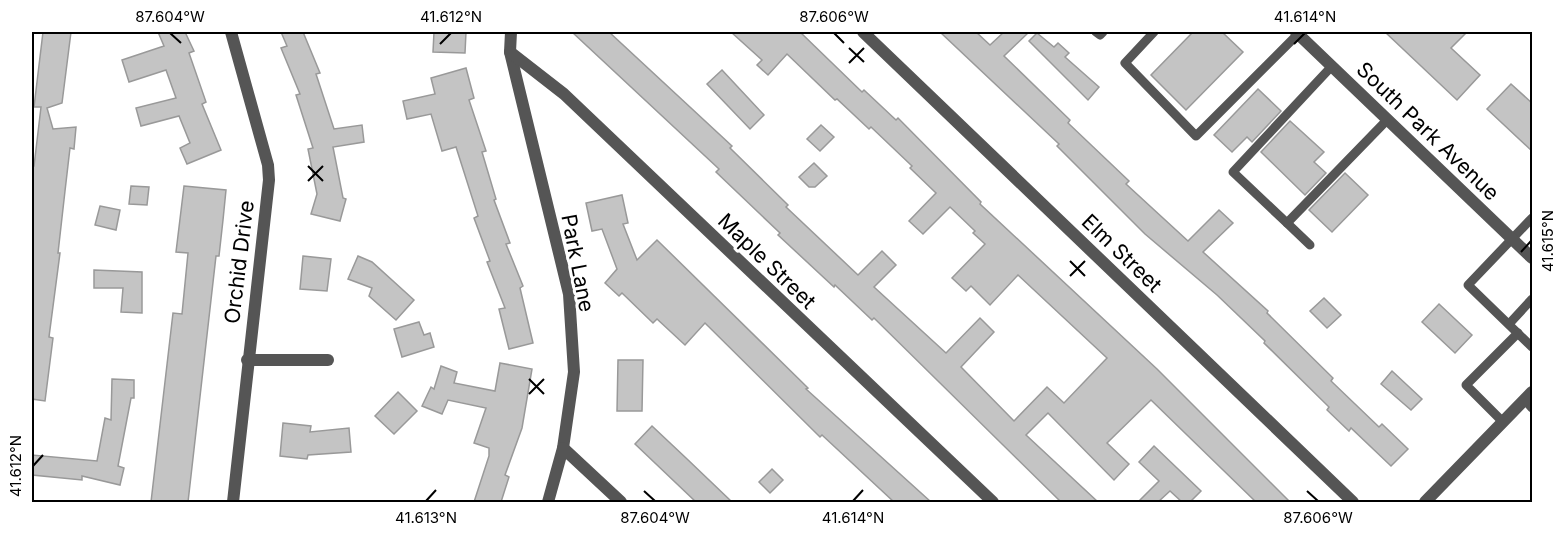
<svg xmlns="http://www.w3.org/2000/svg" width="1564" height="534" font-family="Inter,sans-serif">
  <rect width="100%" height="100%" fill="#fff"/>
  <g fill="#c4c4c4" stroke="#999" stroke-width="1.5">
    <polygon points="43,32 71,32 62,103 47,108 53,129 76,127 74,149 70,148 65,191 58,253 60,253 49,337 53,338 45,401 32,399 32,166 34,166 41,107 34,107"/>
    <polygon points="158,32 185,32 194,51 189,53 206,102 202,104 221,150 187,164 180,148 190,143 179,116 141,126 136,108 176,98 166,70 129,82 122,60 164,46"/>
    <polygon points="281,32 303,32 320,73 316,74 334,129 362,125 364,142 333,147 343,198 346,199 340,221 311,214 317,194 308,149 313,148 296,95 300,94 281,48 287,46"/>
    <polygon points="434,32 466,32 465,53 433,52"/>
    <polygon points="572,32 609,32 732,146 730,148 788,205 786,207 858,275 882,251 896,265 874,287 946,353 980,318 994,332 961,367 1014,421 1047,387 1064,403 1107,358 1018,275 990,305 971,286 966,291 952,278 985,244 973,233 975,231 950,207 923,234 909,221 936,193 910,168 912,166 871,127 869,129 837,99 835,100 787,54 768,75 757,65 762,60 731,32 800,32 862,92 864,90 896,120 898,118 981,202 980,204 1157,369 1290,502 1256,502 1151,400 1107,443 1129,464 1114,480 1048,413 1026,435 1098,502 1061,502 874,318 872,320 835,285 834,287 778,235 780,233 716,172 719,169"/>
    <polygon points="940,32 976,32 990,45 1004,32 1029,32 1004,56 1070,120 1068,123 1129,181 1126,184 1188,241 1219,210 1233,223 1203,252 1268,311 1267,313 1333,378 1331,381 1379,427 1382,424 1408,449 1391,466 1351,428 1349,431 1327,410 1329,407 1264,343 1265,341 1217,295 1145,234 1057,146 1059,144"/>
    <polygon points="1193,32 1222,32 1243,52 1186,110 1151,75"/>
    <polygon points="1385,32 1467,32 1451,48 1480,75 1457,100"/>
    <polygon points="1037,33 1054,47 1058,43 1069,53 1065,57 1099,87 1088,100 1029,41"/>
    <polygon points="466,68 474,98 469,100 486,151 482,152 496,199 494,200 510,243 506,244 523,286 520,288 533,343 509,349 499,309 505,308 487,262 490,261 474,218 478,216 456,147 442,151 431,114 407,119 403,101 435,94 431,78"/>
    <polygon points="722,70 764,115 750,129 707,84"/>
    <polygon points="1511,84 1533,104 1533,152 1487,109"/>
    <polygon points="1258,89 1281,111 1252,142 1247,137 1232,152 1214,135"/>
    <polygon points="1290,121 1324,152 1314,162 1326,173 1305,195 1261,152"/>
    <polygon points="821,125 834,137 820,151 807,139"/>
    <polygon points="814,163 827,176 815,187 809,187 799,177"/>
    <polygon points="1345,173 1368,195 1332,232 1309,210"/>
    <polygon points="131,186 149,187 147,205 129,204"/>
    <polygon points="184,186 226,190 223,220 219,256 216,256 188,502 151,502 173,313 182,314 188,253 176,252"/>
    <polygon points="622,195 628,223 623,224 637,260 657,240 808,388 806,389 931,502 894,502 822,435 820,437 705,323 685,345 657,319 653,323 622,293 619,296 605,283 617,269 602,229 592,231 586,203"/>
    <polygon points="100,206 120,210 116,230 95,225"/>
    <polygon points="303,256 331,259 327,291 300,289"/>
    <polygon points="358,256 372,262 414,300 396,320 369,296 372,288 348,279"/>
    <polygon points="94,270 142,272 142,313 121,312 123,288 94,288"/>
    <polygon points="1324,298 1341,315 1327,328 1310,311"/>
    <polygon points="1439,304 1472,335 1455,353 1422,322"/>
    <polygon points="419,322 424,335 430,333 434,347 402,357 394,329"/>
    <polygon points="618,360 643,360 642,411 617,411"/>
    <polygon points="500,363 532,369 522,428 505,475 509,477 501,502 474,502 489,456 489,448 474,443 486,408 448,400 442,414 422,406 431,387 434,389 441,366 457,372 454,383 495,391"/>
    <polygon points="1392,371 1422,399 1411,410 1381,384"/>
    <polygon points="112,379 134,380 134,398 131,398 118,466 124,468 120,485 82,476 82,480 32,475 32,455 97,461 105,418 111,420"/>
    <polygon points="398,392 417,411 394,434 375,416"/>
    <polygon points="283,423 311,426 310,432 349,428 351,452 308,455 307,459 280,456"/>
    <polygon points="652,426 686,458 732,502 696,502 635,444"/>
    <polygon points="1154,446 1201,491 1190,502 1182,502 1170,491 1158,502 1138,502 1159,481 1139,462"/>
    <polygon points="772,469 783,480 770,493 759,482"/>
  </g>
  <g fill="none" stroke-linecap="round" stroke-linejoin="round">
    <g stroke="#555" stroke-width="9">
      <polyline points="1096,32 1100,35 1103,32"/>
      <polyline points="1154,32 1125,63 1196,136 1298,34"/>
      <polyline points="1332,66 1233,172 1287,223 1388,119"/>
      <polyline points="1532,218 1468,285 1532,347"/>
      <polyline points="1287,223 1310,245"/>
      <polyline points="1509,324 1532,299"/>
      <polyline points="1525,400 1532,408"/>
      <polyline points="1503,422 1466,385 1518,333"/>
    </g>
    <g stroke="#555" stroke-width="12">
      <polyline points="231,32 268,165 269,180 233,502"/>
      <polyline points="511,32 510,52 569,294 574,372 563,448 548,502"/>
      <polyline points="863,32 1353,502"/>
      <polyline points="510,52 564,94 993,502"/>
      <polyline points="247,360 328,360"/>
      <polyline points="563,448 621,502"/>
    </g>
    <g stroke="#555" stroke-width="12">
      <polyline points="1296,32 1532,258"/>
      <polyline points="1425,502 1532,392"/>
    </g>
  </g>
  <path fill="none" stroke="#000" stroke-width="2" d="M170,33L181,43M834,33L844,43M440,44L451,33M1294,44L1305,33M849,48L864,62M849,63L864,48M308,166L323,181M308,181L323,166M1521,252L1531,241M1070,261L1085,276M1070,276L1085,261M529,379L544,394M529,394L544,379M33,466L43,455M644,491L655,501M1307,491L1318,501M426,501L436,490M853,501L863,490"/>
  <g text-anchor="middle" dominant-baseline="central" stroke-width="6" stroke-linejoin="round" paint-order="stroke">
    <g font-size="21" fill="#000" stroke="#fff">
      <text transform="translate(1428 131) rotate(44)">South Park Avenue</text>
      <text transform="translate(1122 253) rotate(44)">Elm Street</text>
      <text transform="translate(767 261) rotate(44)">Maple Street</text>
      <text transform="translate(239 262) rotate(-83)">Orchid Drive</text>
      <text transform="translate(578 263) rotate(79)">Park Lane</text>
    </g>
  </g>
  <rect width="1564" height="534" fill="none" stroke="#ffffff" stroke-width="66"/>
  <rect x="33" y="33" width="1498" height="468" fill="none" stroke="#000" stroke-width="2"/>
  <g font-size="15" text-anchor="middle" fill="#000">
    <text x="170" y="22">87.604°W</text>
    <text x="451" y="22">41.612°N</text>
    <text x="834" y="22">87.606°W</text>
    <text x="1305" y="22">41.614°N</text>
    <text transform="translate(1548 241) rotate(-90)" y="5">41.615°N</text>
    <text transform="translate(16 466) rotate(-90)" y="5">41.612°N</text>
    <text x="426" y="523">41.613°N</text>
    <text x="655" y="523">87.604°W</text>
    <text x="853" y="523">41.614°N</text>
    <text x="1318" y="523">87.606°W</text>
  </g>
</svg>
